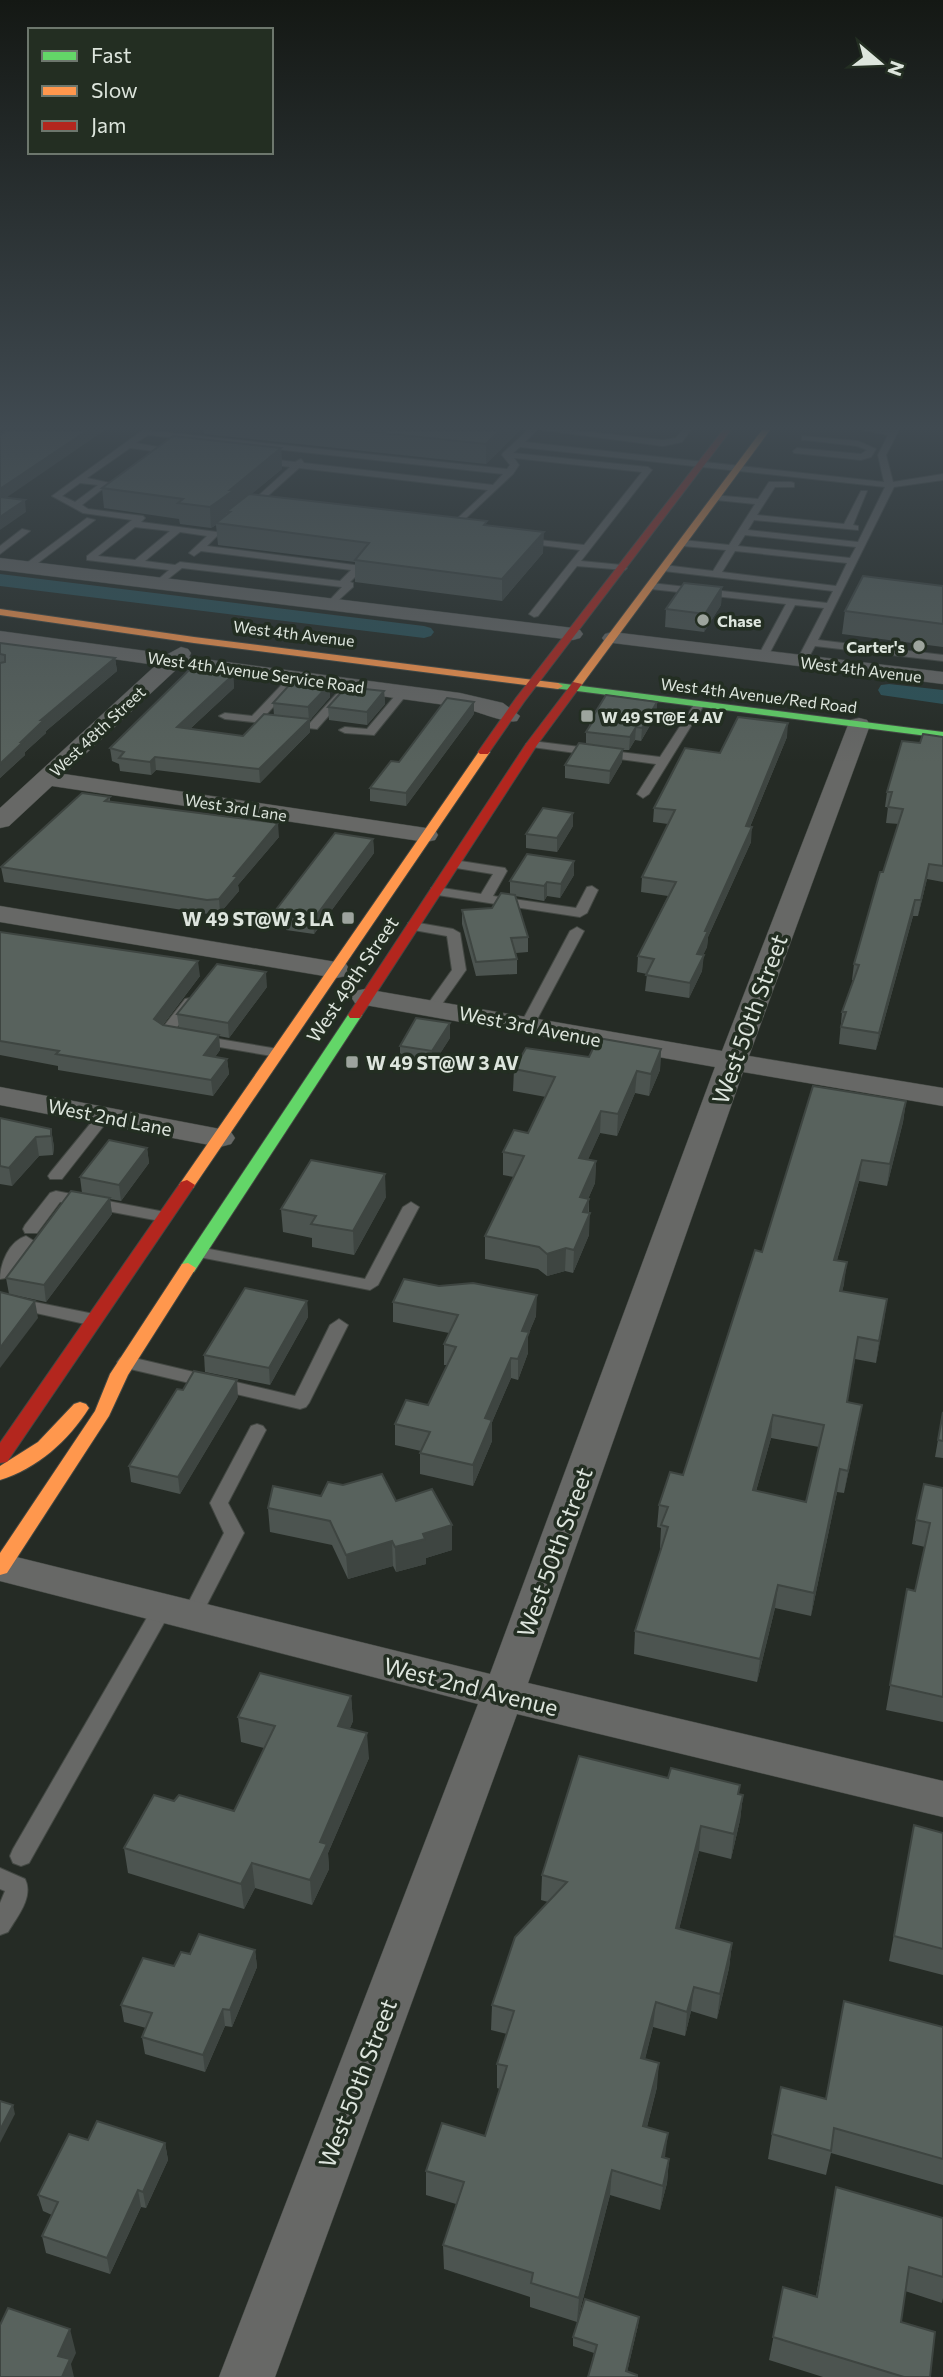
<svg xmlns="http://www.w3.org/2000/svg" width="943" height="2377" font-family="Commissioner,sans-serif">
  <rect width="100%" height="100%" fill="#252b25"/>
  <g fill="none" stroke-linecap="round" stroke-linejoin="round">
    <g fill="#2b5258" fill-rule="evenodd">
      <polygon points="0,574 424,626 431,628 434,632 431,636 424,638 0,586"/>
      <polygon points="889,684 943,690 943,704 881,695 878,690 881,685"/>
    </g>
    <g stroke="#434843" stroke-width="2">
      <g id="lane">
        <path d="M143,430L507,469L510,465L502,455L503,453L528,430H537L525,442L884,482L878,455L888,435L862,430H899L886,455L893,482L943,474V480L894,487L818,640L943,655V661L815,646L805,664H797L796,662L824,608L795,605L767,658L758,660L757,658L786,604L651,589L646,586L651,583L827,603L833,591L664,571L659,568L664,565L713,571L726,550L683,546L678,543L683,540L729,545L755,504L716,500L713,499V495L758,499L769,482H791L794,483V487H775L757,515L844,524L861,491H867L853,525L858,526V530L754,520L748,530L858,542L885,487L520,447L513,453L648,467L652,470L581,561L622,565L627,568L625,570L577,566L538,616L534,617L529,614L580,550L524,543L521,542V538L584,545L642,472L514,458L519,465L513,474L448,535L443,532L445,530L488,490L299,468L251,511L244,509L290,467L258,463L257,461L261,458L295,462L301,459L304,463L493,485L503,474L148,435L136,443L180,451L176,454L130,448L87,478L110,483L82,505L88,509L143,516L145,518L141,522L217,532V536L207,546L362,566V570L350,582L353,583V587L331,607L326,604L342,587L182,568L159,586L154,583L169,570L87,560V556L132,520L83,513L52,496ZM80,483L98,485L75,502L62,496ZM135,527L170,531L135,560L98,556ZM180,532L207,536L189,553L194,556L201,551L351,570L340,581L180,562L175,565L145,561ZM745,535L856,547L850,558L738,546ZM735,551L847,563L836,586L722,572Z"/>
        <polygon points="542,430 570,430 663,440 676,438 683,430 691,430 682,442 663,446"/>
        <polygon points="802,436 858,441 876,449 871,457 861,460 794,453 793,451 797,448 861,454 867,450 857,446 805,440 802,440"/>
        <polygon points="87,518 95,520 30,569 24,569 24,565"/>
        <polygon points="22,529 30,531 0,554 0,546"/>
        <polygon points="294,675 298,676 298,680 263,718 310,723 338,692 346,692 346,696 317,729 225,719 219,716 225,713 252,716 290,676"/>
        <polygon points="399,691 408,693 374,735 345,733 339,730 345,727 367,729"/>
        <polygon points="695,703 704,705 649,794 643,798 637,794 656,764 532,747 526,744 532,741 660,757"/>
        <polygon points="454,860 505,868 507,871 493,896 576,908 587,887 592,886 598,890 587,913 580,917 431,894 431,888 436,887 481,894 493,874 450,867 448,864"/>
        <polygon points="413,922 453,929 460,933 466,970 437,1011 432,1012 425,1008 452,970 447,936 408,929 408,923"/>
        <polygon points="577,927 584,931 533,1027 531,1030 521,1030 519,1027 570,931"/>
        <polygon points="190,998 197,1002 174,1031 181,1033 183,1036 181,1039 160,1037 158,1034 160,1031 185,999"/>
        <polygon points="201,1036 278,1049 285,1053 278,1057 196,1043 194,1040"/>
        <polygon points="104,1111 112,1116 109,1119 62,1179 50,1179 48,1176 50,1173 99,1113"/>
        <polygon points="56,1191 165,1212 173,1217 165,1222 60,1202 37,1233 25,1233 23,1229 25,1225 50,1193"/>
        <polygon points="411,1202 419,1207 378,1285 370,1290 199,1257 191,1252 199,1247 365,1279 403,1207"/>
        <path d="M26,1236L34,1241L6,1278L0,1279C0,1264 9,1241 26,1236Z"/>
        <polygon points="0,1295 94,1314 103,1320 94,1326 0,1305"/>
        <polygon points="339,1319 348,1325 309,1403 306,1407 300,1409 126,1368 120,1366 117,1362 120,1358 126,1356 295,1396 330,1325"/>
        <polygon points="257,1424 263,1426 266,1430 228,1503 244,1533 199,1620 192,1623 185,1620 182,1615 224,1533 210,1503 251,1426"/>
        <polygon points="163,1599 170,1602 173,1607 29,1863 21,1866 13,1863 10,1856 13,1849 156,1602"/>
        <path d="M0,1868L25,1879C34,1897 17,1917 8,1932L0,1935V1903L5,1891L0,1889Z"/>
      </g>
    </g>
    <g stroke="#434843" stroke-width="1">
      <g id="street">
        <polygon points="0,558 573,628 580,630 583,634 580,638 573,640 0,570"/>
        <path d="M0,631L168,654L181,647L188,649L191,653L189,657L460,693L503,703L520,716L517,721C505,724 475,710 460,707L178,668L64,774L426,828L435,830L438,835L435,840L426,842L52,786L9,826L0,828V808L156,665L0,643Z"/>
        <polygon points="612,632 943,672 943,684 605,642 602,638 605,634"/>
        <polygon points="859,718 867,720 870,725 749,1056 943,1088 943,1106 743,1072 528,1683 943,1781 943,1817 517,1714 275,2377 219,2377 478,1704 0,1581 0,1553 490,1674 715,1067 365,1005 355,1003 351,997 355,991 365,989 722,1051 848,725 851,720"/>
        <polygon points="0,906 336,962 346,964 350,970 346,976 336,978 0,922"/>
        <polygon points="0,1087 220,1129 231,1132 235,1138 231,1144 220,1147 0,1105"/>
      </g>
    </g>
    <g stroke="#434843" stroke-width="2">
      <g id="fast">
        <polygon points="558,683 943,732 943,738 554,688 554,684"/>
        <polygon points="355,1011 362,1015 194,1272 182,1272 180,1268 182,1264 348,1015"/>
      </g>
    </g>
    <g stroke="#434843" stroke-width="2">
      <g id="slow">
        <polygon points="762,430 770,430 581,686 573,686 573,682"/>
        <polygon points="0,609 194,637 558,683 563,686 558,689 194,643 0,615"/>
        <polygon points="484,749 490,752 195,1185 193,1188 181,1188 179,1185 480,750"/>
        <polygon points="188,1263 196,1268 128,1375 109,1416 7,1573 0,1575 0,1553 95,1411 110,1374 182,1264"/>
        <path d="M80,1402L86,1404L89,1408C69,1440 37,1469 0,1480V1466L38,1442L74,1404Z"/>
      </g>
    </g>
    <g stroke="#434843" stroke-width="2">
      <g id="jam">
        <polygon points="723,430 731,430 524,702 488,754 480,754 478,752 516,698"/>
        <polygon points="573,682 582,684 537,745 360,1018 350,1018 348,1015 526,744"/>
        <polygon points="187,1180 195,1185 7,1462 0,1463 0,1443 181,1182"/>
      </g>
    </g>
    <use href="#lane" fill="#676866" fill-rule="evenodd"/>
    <use href="#street" fill="#676866" fill-rule="evenodd"/>
    <use href="#fast" fill="#63d668" fill-rule="evenodd"/>
    <use href="#slow" fill="#ff974d" fill-rule="evenodd"/>
    <use href="#jam" fill="#b3261e" fill-rule="evenodd"/>
  </g>
  <g fill="#4c5450" fill-rule="evenodd">
    <polygon points="204,430 520,430 486,464 204,434"/>
    <polygon points="281,448 282,469 251,494 487,525 543,553 502,601 355,582 355,562 218,545 216,525 211,528 180,524 179,519 104,508 102,488"/>
    <polygon points="943,586 943,647 842,634 845,611"/>
    <polygon points="722,587 721,605 704,632 665,627 666,609"/>
    <polygon points="0,643 115,658 117,671 46,731 46,733 25,752 25,755 0,778"/>
    <polygon points="233,675 234,688 190,729 243,736 274,715 273,703 304,684 330,684 330,697 310,720 310,732 260,783 156,770 151,775 120,771 119,764 112,761 110,748"/>
    <polygon points="384,691 385,704 367,725 329,720 328,707"/>
    <polygon points="657,702 656,715 641,741 635,740 629,750 623,750 622,762 609,784 565,778 565,765 586,744 586,732 589,727 590,721"/>
    <polygon points="474,714 406,806 370,801 370,788 399,762"/>
    <polygon points="787,737 750,827 751,842 708,937 707,947 703,955 702,971 689,998 645,991 647,974 637,972 638,956 668,896 641,892 642,877 668,824 653,822 654,808 720,753"/>
    <polygon points="943,737 943,882 927,879 918,916 913,916 876,1050 839,1044 842,1012 854,980 852,980 854,964 899,824 886,823 888,807 885,807 887,792 920,743"/>
    <polygon points="110,797 110,802 279,837 238,885 239,891 220,913 208,914 4,882 1,867"/>
    <polygon points="573,826 557,852 526,848 526,834"/>
    <polygon points="373,839 374,853 314,934 286,930 286,927 276,926 275,911"/>
    <polygon points="574,875 560,898 547,896 544,901 515,896 528,937 528,952 516,953 517,959 517,974 476,976 462,924 462,910 492,908 510,894 510,881"/>
    <polygon points="0,932 200,976 163,1025 179,1028 177,1014 267,987 229,1038 219,1036 220,1050 215,1057 227,1059 229,1074 213,1096 58,1070 58,1066 0,1055"/>
    <polygon points="450,1038 432,1066 400,1061 400,1046"/>
    <polygon points="661,1049 660,1070 649,1096 635,1093 617,1136 600,1133 588,1159 596,1161 595,1183 588,1199 589,1199 589,1235 573,1273 565,1271 547,1276 538,1269 485,1259 485,1236 514,1177 503,1175 503,1152 528,1133 546,1097 513,1091 514,1069 589,1057"/>
    <path d="M906,1101L903,1122L887,1186L859,1181L837,1260L844,1284L842,1291L887,1299L876,1363L855,1359L847,1402L858,1427L844,1493L837,1492L811,1616L775,1608L757,1682L634,1654L635,1631L661,1548H660L661,1528L657,1527L659,1505L683,1475L762,1252ZM771,1438L819,1447L806,1502L756,1491Z"/>
    <polygon points="0,1118 51,1129 54,1147 53,1155 39,1156 12,1186 0,1184"/>
    <polygon points="147,1148 149,1163 121,1201 110,1199 112,1214 46,1302 9,1294 6,1278 82,1193 80,1177"/>
    <polygon points="386,1197 354,1255 312,1247 312,1238 283,1232 281,1209"/>
    <polygon points="307,1301 308,1317 270,1385 205,1372 204,1355"/>
    <polygon points="393,1302 536,1316 528,1335 528,1353 518,1380 511,1378 492,1422 492,1441 473,1486 420,1474 420,1453 421,1451 395,1445 395,1424 428,1405 447,1365 444,1365 444,1344 449,1333 393,1322"/>
    <polygon points="238,1397 180,1494 131,1482 129,1466"/>
    <polygon points="943,1411 943,1458 935,1457"/>
    <polygon points="943,1488 943,1722 886,1710 907,1589 915,1591 925,1547 912,1544 916,1520"/>
    <polygon points="321,1496 396,1501 452,1525 452,1550 426,1558 426,1564 396,1572 393,1566 348,1579 332,1545 270,1532 268,1508"/>
    <polygon points="351,1696 353,1721 350,1728 369,1758 328,1853 329,1869 312,1905 255,1888 244,1909 128,1873 124,1848 174,1801 234,1811 264,1748 241,1742 238,1717"/>
    <polygon points="739,1794 743,1795 740,1820 731,1859 699,1851 679,1929 732,1943 729,1968 717,2019 691,2011 685,2036 653,2027 645,2059 657,2087 647,2127 665,2158 669,2159 667,2183 660,2210 610,2195 577,2322 530,2307 530,2297 444,2269 443,2245 456,2204 426,2195 426,2171 485,2136 500,2089 497,2088 497,2064 507,2034 491,2030 492,2005 548,1902 541,1900 542,1875"/>
    <polygon points="914,1825 943,1833 943,1975 889,1961"/>
    <polygon points="255,1950 257,1967 232,2027 225,2026 205,2072 145,2054 142,2037 146,2028 124,2022 121,2005 190,1954"/>
    <polygon points="943,2027 943,2185 831,2153 826,2175 768,2159 772,2134 826,2099"/>
    <polygon points="88,2140 165,2143 168,2160 146,2208 141,2207 110,2274 46,2253 42,2236 52,2215 43,2211 38,2195"/>
    <polygon points="836,2187 943,2218 943,2298 942,2303 905,2291 901,2322 930,2377 823,2377 769,2360 783,2287 816,2296"/>
    <polygon points="585,2299 639,2317 638,2325 627,2372 637,2375 637,2377 588,2377 594,2353 573,2346 573,2337"/>
  </g>
  <g fill="#3e4541">
    <polygon points="88,430 105,430 0,502 0,489"/>
    <polygon points="500,430 520,430 486,464 486,444"/>
    <polygon points="281,448 282,469 230,512 226,512 226,517 216,523 216,525 211,528 210,507"/>
    <polygon points="25,500 26,512 0,530 0,517"/>
    <polygon points="544,532 543,553 502,601 502,579"/>
    <polygon points="722,587 721,605 704,632 705,614"/>
    <polygon points="115,658 117,671 46,731 46,733 25,752 25,755 0,778 0,764 41,720"/>
    <polygon points="233,675 234,688 178,740 177,727"/>
    <polygon points="330,684 330,697 310,720 310,732 260,783 259,769 309,720 308,707"/>
    <polygon points="384,691 385,704 367,725 367,712"/>
    <polygon points="474,702 474,714 406,806 406,793"/>
    <polygon points="657,702 656,715 641,741 642,728"/>
    <polygon points="788,723 787,737 744,841 746,826"/>
    <polygon points="636,727 635,740 629,750 630,737"/>
    <polygon points="623,749 622,762 609,784 610,771"/>
    <polygon points="155,757 156,770 151,775 150,762"/>
    <polygon points="573,813 573,826 557,852 557,838"/>
    <polygon points="278,823 279,837 238,885 239,891 220,913 219,899 234,876"/>
    <polygon points="752,827 751,842 708,937 707,947 696,970 697,954 705,931"/>
    <polygon points="373,839 374,853 314,934 313,920"/>
    <polygon points="574,861 574,875 560,898 561,884"/>
    <polygon points="929,864 927,879 918,916 921,900"/>
    <polygon points="547,882 547,896 544,901 544,886"/>
    <polygon points="915,900 913,916 876,1050 879,1033"/>
    <polygon points="704,955 702,971 689,998 690,983"/>
    <polygon points="198,961 200,976 155,1035 154,1019"/>
    <polygon points="266,972 267,987 229,1038 228,1023"/>
    <polygon points="450,1023 450,1038 432,1066 432,1051"/>
    <polygon points="219,1035 220,1050 206,1070 204,1055"/>
    <polygon points="661,1049 660,1070 649,1096 651,1074"/>
    <polygon points="227,1059 229,1074 213,1096 211,1080"/>
    <polygon points="637,1071 635,1093 617,1136 618,1114"/>
    <polygon points="906,1101 903,1122 887,1186 890,1164"/>
    <polygon points="601,1111 600,1133 579,1180 579,1158"/>
    <polygon points="51,1129 54,1147 53,1155 51,1136"/>
    <polygon points="36,1137 39,1156 12,1186 9,1168"/>
    <polygon points="147,1148 149,1163 121,1201 119,1185"/>
    <polygon points="862,1160 859,1181 831,1282 834,1260"/>
    <polygon points="596,1161 595,1183 579,1220 580,1197"/>
    <polygon points="385,1174 386,1197 354,1255 353,1231"/>
    <polygon points="110,1198 112,1214 46,1302 44,1285"/>
    <polygon points="589,1199 588,1216 590,1213 589,1235 573,1273 574,1250 583,1212"/>
    <polygon points="566,1248 565,1271 547,1276 547,1254"/>
    <polygon points="847,1262 844,1284 837,1313 840,1291"/>
    <polygon points="537,1295 536,1316 528,1335 528,1353 518,1380 518,1359 522,1331"/>
    <polygon points="887,1299 884,1321 876,1363 879,1341"/>
    <polygon points="35,1301 38,1318 0,1368 0,1348"/>
    <polygon points="307,1301 308,1317 270,1385 269,1368"/>
    <polygon points="511,1358 511,1378 492,1422 492,1441 473,1486 473,1465 485,1418"/>
    <polygon points="237,1380 238,1397 180,1494 178,1477"/>
    <polygon points="862,1405 858,1427 844,1493 848,1471"/>
    <polygon points="773,1415 771,1438 750,1513 753,1490"/>
    <polygon points="840,1469 837,1492 811,1616 814,1593"/>
    <polygon points="452,1525 452,1550 426,1558 426,1564 396,1572 395,1547 423,1534"/>
    <polygon points="392,1541 393,1566 348,1579 346,1555"/>
    <polygon points="778,1585 775,1608 757,1682 760,1659"/>
    <polygon points="351,1696 353,1721 340,1751 338,1726"/>
    <polygon points="367,1733 369,1758 328,1853 329,1869 312,1905 310,1880 320,1842"/>
    <polygon points="743,1795 740,1820 731,1859 734,1834"/>
    <polygon points="701,1826 699,1851 673,1953 676,1928"/>
    <polygon points="252,1863 255,1888 244,1909 241,1884"/>
    <polygon points="732,1943 729,1968 717,2019 720,1994"/>
    <polygon points="255,1950 257,1967 232,2027 230,2010"/>
    <polygon points="694,1987 691,2011 685,2036 687,2012"/>
    <polygon points="656,2002 653,2027 639,2083 641,2058"/>
    <polygon points="223,2009 225,2026 205,2072 203,2055"/>
    <polygon points="659,2063 657,2087 641,2150 643,2126"/>
    <polygon points="13,2105 15,2114 0,2143 0,2130"/>
    <polygon points="668,2133 665,2157 662,2157"/>
    <polygon points="165,2143 168,2160 146,2208 143,2192"/>
    <polygon points="669,2159 667,2183 660,2210 663,2186"/>
    <polygon points="612,2170 610,2195 577,2322 579,2298"/>
    <polygon points="138,2190 141,2207 110,2274 107,2258"/>
    <polygon points="639,2317 638,2325 626,2377 626,2371"/>
    <polygon points="70,2329 76,2353 71,2364 74,2377 62,2377 58,2356"/>
  </g>
  <g fill="#58625d" stroke="#3e4541" stroke-width="2" fill-rule="evenodd">
    <polygon points="8,430 88,430 0,489 0,435"/>
    <polygon points="353,430 500,430 486,444"/>
    <polygon points="173,436 281,448 230,490 234,490 210,507 178,503 183,499 102,488"/>
    <polygon points="249,494 487,521 484,525 544,532 502,579 355,560 369,543 216,523 230,512 226,512"/>
    <polygon points="0,497 25,500 0,517"/>
    <polygon points="863,576 943,586 943,624 845,611"/>
    <polygon points="684,583 722,587 705,614 666,609"/>
    <polygon points="0,643 115,658 41,720 44,720 21,742 23,742 0,764 0,663 5,662 5,655 0,654"/>
    <polygon points="191,668 233,675 177,727 243,736 264,714 310,719 259,769 155,757 150,762 119,758 124,752 110,748"/>
    <polygon points="304,681 330,684 308,707 273,703 292,682 304,684"/>
    <polygon points="346,687 384,691 367,712 328,707"/>
    <polygon points="606,695 657,702 642,728 636,727 630,737 586,732 593,721 590,721"/>
    <polygon points="447,698 474,702 406,793 370,788 391,761 399,762"/>
    <polygon points="738,717 788,723 746,826 752,827 705,931 708,931 697,954 704,955 690,983 646,975 654,959 638,956 676,882 642,877 675,810 654,808 685,748 720,753"/>
    <polygon points="923,734 943,737 943,866 929,864 921,900 915,900 879,1033 841,1027 846,1012 842,1012 859,965 854,964 880,872 883,872 903,809 888,807 892,792 887,792 902,741 920,743"/>
    <polygon points="579,743 623,749 610,771 565,765"/>
    <polygon points="82,793 110,797 105,801 278,823 234,876 238,876 219,899 207,900 1,867"/>
    <polygon points="543,808 573,813 557,838 526,834"/>
    <polygon points="335,833 373,839 313,920 285,916 287,913 275,911"/>
    <polygon points="527,854 574,861 561,884 547,882 544,886 510,881"/>
    <polygon points="501,893 515,895 528,937 511,938 517,959 476,962 462,910 492,908"/>
    <polygon points="0,932 198,961 154,1019 163,1025 219,1035 204,1055 227,1059 211,1080 56,1054 59,1051 0,1041"/>
    <polygon points="217,964 266,972 228,1023 177,1014"/>
    <polygon points="416,1018 450,1023 432,1051 400,1046"/>
    <polygon points="598,1038 661,1049 651,1074 637,1071 618,1114 601,1111 579,1158 596,1161 580,1197 589,1199 583,1212 590,1213 574,1250 566,1248 547,1254 539,1247 485,1236 524,1156 503,1152 514,1130 528,1133 555,1077 514,1069 526,1048 589,1057"/>
    <path d="M813,1086L906,1101L890,1164L862,1160L834,1260L847,1262L840,1291L887,1299L879,1341L858,1337L847,1402L862,1405L848,1471L840,1469L814,1593L778,1585L760,1659L635,1631L668,1527L661,1525L668,1507L659,1505L670,1472L683,1475L755,1250L762,1252ZM773,1415L824,1425L806,1502L753,1490Z"/>
    <polygon points="0,1118 51,1129 51,1136 36,1137 9,1168 0,1166"/>
    <polygon points="109,1140 147,1148 119,1185 80,1177"/>
    <polygon points="311,1160 385,1174 353,1231 311,1224 316,1216 281,1209"/>
    <polygon points="71,1191 110,1198 44,1285 6,1278"/>
    <polygon points="404,1279 439,1286 473,1283 537,1295 522,1331 529,1332 518,1359 511,1358 485,1418 492,1420 473,1465 420,1453 430,1432 395,1424 406,1400 428,1405 456,1347 444,1344 458,1315 393,1302"/>
    <polygon points="245,1288 307,1301 269,1368 204,1355"/>
    <polygon points="0,1292 35,1301 0,1348"/>
    <polygon points="194,1371 237,1380 178,1477 129,1466 177,1389 183,1390"/>
    <polygon points="943,1412 943,1441 938,1440"/>
    <polygon points="382,1474 396,1501 432,1489 452,1525 423,1534 425,1539 395,1547 392,1541 346,1555 330,1521 268,1508 273,1486 321,1496 328,1482 343,1485"/>
    <polygon points="924,1484 943,1488 943,1697 890,1685 907,1589 915,1591 930,1523 916,1520"/>
    <polygon points="260,1673 351,1696 338,1726 367,1733 320,1842 327,1844 310,1880 252,1863 241,1884 124,1848 154,1795 174,1801 179,1795 234,1811 275,1726 238,1717"/>
    <polygon points="579,1756 668,1778 671,1768 740,1785 738,1794 743,1795 734,1834 701,1826 676,1928 732,1943 720,1994 694,1987 687,2012 656,2002 641,2058 659,2063 643,2126 668,2133 662,2157 669,2159 663,2186 612,2170 579,2298 531,2283 533,2273 443,2245 464,2182 426,2171 442,2123 485,2136 507,2066 497,2064 514,2011 492,2005 515,1937 567,1882 542,1875"/>
    <polygon points="914,1825 943,1833 943,1949 894,1936"/>
    <polygon points="199,1934 255,1950 230,2010 223,2009 203,2055 142,2037 152,2013 121,2005 143,1958 174,1966 181,1952 190,1954"/>
    <polygon points="844,2001 943,2027 943,2159 834,2128 831,2151 772,2134 781,2087 826,2099"/>
    <polygon points="0,2101 13,2105 0,2130"/>
    <polygon points="97,2121 165,2143 143,2192 138,2190 107,2258 42,2236 58,2202 38,2195 69,2134 88,2140"/>
    <polygon points="836,2187 943,2218 943,2277 909,2267 901,2322 935,2332 930,2377 904,2377 773,2337 783,2287 817,2297"/>
    <polygon points="585,2299 639,2317 626,2371 637,2375 637,2377 588,2377 597,2345 573,2337"/>
    <polygon points="8,2308 70,2329 58,2356 70,2359 62,2377 0,2377 0,2325"/>
  </g>
  <linearGradient id="sky" x2="0" y2="1"><stop stop-color="#141814"/><stop offset="0.56" stop-color="#404a51"/><stop offset="1" stop-color="#404a51" stop-opacity="0"/></linearGradient>
  <rect width="943" height="763" fill="url(#sky)"/>
  <g fill="#9da49d" stroke="#232e22" stroke-width="2.5">
    <circle cx="703" cy="620" r="7"/>
    <circle cx="919" cy="646" r="7"/>
    <rect x="580" y="709" width="14" height="14" rx="3.5"/>
    <rect x="341" y="911" width="14" height="14" rx="3.5"/>
    <rect x="345" y="1055" width="14" height="14" rx="3.5"/>
  </g>
  <g text-anchor="middle" dominant-baseline="central" stroke-width="7" stroke-linejoin="round" paint-order="stroke">
    <g font-size="16" font-weight="bold" fill="#dde5dd" stroke="#232e22" text-anchor="start">
      <text x="717" y="620">Chase</text>
      <text x="905" y="646" text-anchor="end">Carter's</text>
      <text x="601" y="716">W 49 ST@E 4 AV</text>
    </g>
    <g font-size="16" fill="#dde5dd" stroke="#232e22">
      <text transform="translate(294 633) rotate(7)">West 4th Avenue</text>
      <text transform="translate(861 669) rotate(7)">West 4th Avenue</text>
      <text transform="translate(256 672) rotate(8)">West 4th Avenue Service Road</text>
      <text transform="translate(759 695) rotate(7)">West 4th Avenue/Red Road</text>
      <text transform="translate(97 731) rotate(-43)">West 48th Street</text>
      <text transform="translate(236 807) rotate(9)">West 3rd Lane</text>
    </g>
    <g font-size="19" font-weight="bold" fill="#dde5dd" stroke="#232e22" text-anchor="end">
      <text x="334" y="918">W 49 ST@W 3 LA</text>
      <text x="366" y="1062" text-anchor="start">W 49 ST@W 3 AV</text>
    </g>
    <g font-size="19" fill="#dde5dd" stroke="#232e22">
      <text transform="translate(352 979) rotate(-56)">West 49th Street</text>
      <text transform="translate(530 1026) rotate(11)">West 3rd Avenue</text>
      <text transform="translate(110 1117) rotate(11)">West 2nd Lane</text>
    </g>
    <g font-size="23" fill="#dde5dd" stroke="#232e22">
      <text transform="translate(749 1019) rotate(-70)">West 50th Street</text>
      <text transform="translate(554 1552) rotate(-70)">West 50th Street</text>
      <text transform="translate(471 1686) rotate(14)">West 2nd Avenue</text>
      <text transform="translate(357 2083) rotate(-69)">West 50th Street</text>
    </g>
  </g>
  <rect x="28" y="28" width="245" height="126" fill="#232e22" stroke="#6d776d" stroke-width="2"/>
  <rect x="42" y="51" width="35" height="10" fill="#63d668" stroke="#6d776d" stroke-width="2"/>
  <text x="91" y="63" font-size="21" fill="#dde5dd">Fast</text>
  <rect x="42" y="86" width="35" height="10" fill="#ff974d" stroke="#6d776d" stroke-width="2"/>
  <text x="91" y="98" font-size="21" fill="#dde5dd">Slow</text>
  <rect x="42" y="121" width="35" height="10" fill="#b3261e" stroke="#6d776d" stroke-width="2"/>
  <text x="91" y="133" font-size="21" fill="#dde5dd">Jam</text>
  <g transform="translate(880 63) rotate(109)" stroke="#232e22" stroke-width="5" paint-order="stroke">
  <path d="M0-5L12 26L0 18L-12 26Z" fill="#dde5dd"/>
  <text y="-10" font-size="19" font-weight="bold" text-anchor="middle" fill="#dde5dd">N</text>
  </g>
</svg>
